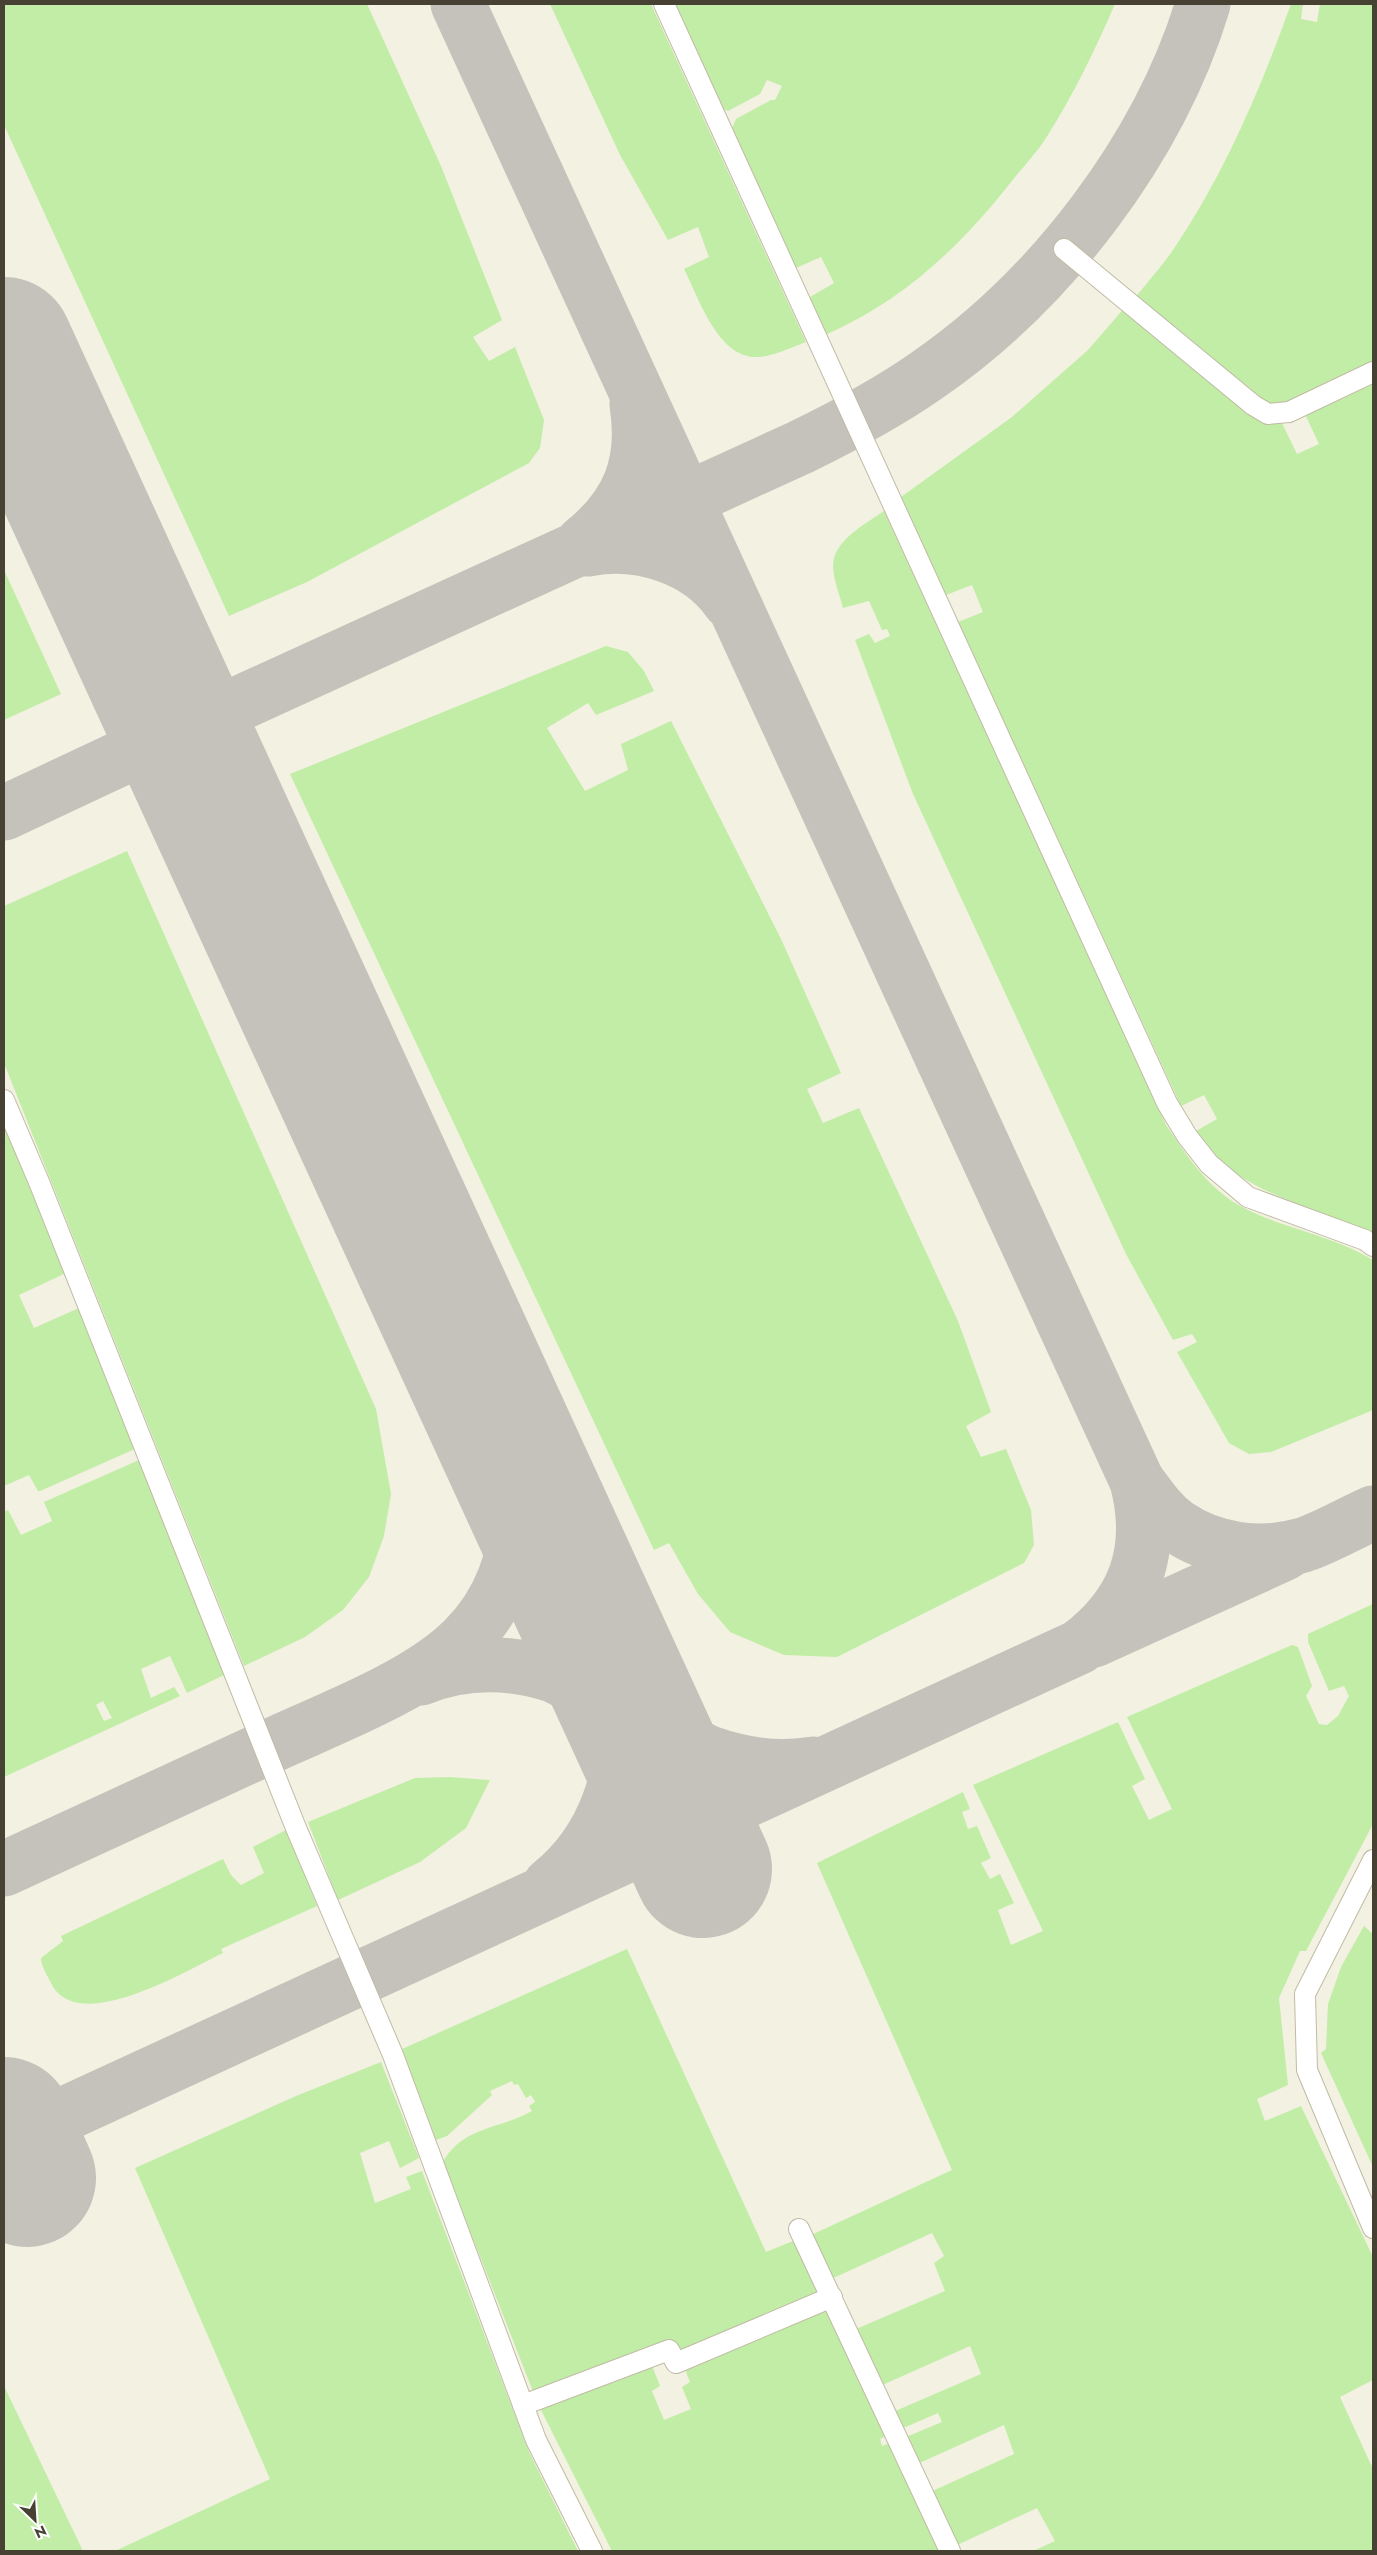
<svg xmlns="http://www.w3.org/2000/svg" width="1377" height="2555" font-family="Jost,sans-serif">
  <rect width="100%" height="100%" fill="#f3f1e2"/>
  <g fill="#c1eda6" fill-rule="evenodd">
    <polygon points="4,4 367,4 441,166 502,320 473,337 489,361 515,347 544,420 540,448 529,463 307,582 229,616 4,125"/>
    <path d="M550,4H651L806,342C792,347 774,356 759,357C718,360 699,298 684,269L709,257L698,227L668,240L620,155Z"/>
    <path d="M675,4H1115C1095,50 1073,96 1046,138C1037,152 1025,165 1015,177C962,245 905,300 825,335L810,297L834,283L821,257L796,268L732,128L736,119L771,100H775L782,86L767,80L760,94L728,111L723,109Z"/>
    <path d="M1291,4H1303L1301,19L1317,22L1320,4H1373V366L1291,404L1269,406L1133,300C1147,283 1163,265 1175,247C1225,172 1261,88 1291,4Z"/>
    <path d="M1126,306L1280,419L1297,454L1319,444L1304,412L1373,379V1235C1312,1203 1234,1195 1196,1131L1217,1119L1204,1095L1181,1106L958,622L983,612L972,585L946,595L901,497L1012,417L1088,350Z"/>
    <path d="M884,511L1166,1125C1184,1151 1200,1177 1225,1196C1264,1226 1331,1233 1373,1260V1410L1271,1452L1249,1454L1229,1443L1177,1352L1197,1342L1192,1334L1173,1340L1126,1254L913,794L855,640L869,634L875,643L890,636L887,629L882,630L869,601L843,608C840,594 830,573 834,558C840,537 867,523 884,511Z"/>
    <polygon points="4,570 61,694 4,720"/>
    <polygon points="606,646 628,652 644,671 654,691 596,715 588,703 547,728 585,791 628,770 621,744 671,721 781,939 841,1073 807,1089 823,1123 859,1108 958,1321 991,1412 966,1426 981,1457 1006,1449 1031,1510 1034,1545 1024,1563 837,1657 784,1655 730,1632 698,1594 669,1543 654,1550 290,774"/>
    <polygon points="127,851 376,1409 391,1494 384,1536 369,1577 343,1610 305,1637 244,1666 4,1063 4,906"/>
    <polygon points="4,1117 66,1273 19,1295 34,1328 79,1308 135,1449 40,1491 38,1491 29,1475 4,1486"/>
    <path d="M139,1460L224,1675L187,1693L170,1656L141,1669L151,1698L174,1687L180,1696L4,1777V1512L8,1510L21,1535L52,1521L44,1502ZM103,1701L112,1718L104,1721L96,1705Z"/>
    <polygon points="1373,1604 1373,1824 1306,1951 1300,1951 1279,1998 1288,2085 1257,2099 1265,2121 1301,2106 1373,2257 1373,2380 1340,2397 1373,2469 1373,2551 1033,2551 1055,2541 1037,2508 955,2546 928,2493 1014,2454 1004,2425 915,2465 906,2437 942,2422 938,2413 901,2429 893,2412 981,2374 970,2346 880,2386 856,2329 945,2291 934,2263 944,2256 932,2233 829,2280 809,2236 952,2170 817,1863 963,1792 970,1809 962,1812 968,1829 977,1826 991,1858 981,1863 990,1879 1000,1874 1014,1903 998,1910 1011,1945 1043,1931 973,1785 1118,1722 1145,1779 1132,1786 1149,1820 1172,1809 1127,1717 1292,1645 1298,1647 1312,1686 1306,1696 1319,1724 1327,1725 1338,1716 1349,1696 1344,1686 1329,1691 1308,1642 1308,1634"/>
    <polygon points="450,1777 490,1780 466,1828 420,1862 338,1900 308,1822 415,1778"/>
    <path d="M286,1830L317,1906L221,1949L223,1953C187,1970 77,2037 51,1983C47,1975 41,1966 41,1958L63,1941L61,1936L223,1859L231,1875L241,1885L264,1873L253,1847Z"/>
    <polygon points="1364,1926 1373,1934 1373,2167 1321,2053 1326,2049 1328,2004 1341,1967"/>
    <path d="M627,1949L766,2252L798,2239L825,2290L686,2354L534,2394L443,2162C463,2126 501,2129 532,2111L529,2106L535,2102L531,2095L526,2098L518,2084L514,2085L512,2081L490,2091L492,2095L447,2136L436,2140L402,2049Z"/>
    <polygon points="381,2062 419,2158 400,2168 389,2141 360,2153 375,2203 411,2189 406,2177 422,2171 529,2452 578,2551 115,2551 270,2479 135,2168 296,2096"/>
    <polygon points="831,2304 886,2436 880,2439 882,2446 894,2441 943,2551 612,2551 539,2406 651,2363 660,2386 652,2391 664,2420 691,2409 682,2387 690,2382 684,2367"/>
    <polygon points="4,2386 83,2551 4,2551"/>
  </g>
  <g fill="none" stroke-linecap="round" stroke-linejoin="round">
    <g stroke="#c4c2bb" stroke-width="55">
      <path d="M583,543C630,505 646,463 637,404"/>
      <path d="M588,549C639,539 699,558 729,601"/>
      <path d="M4,813L181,730L801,447C844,426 886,404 926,376C1050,291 1159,149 1203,4"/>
      <path d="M1137,1481C1149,1497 1160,1514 1177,1526C1213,1551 1262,1557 1303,1545C1327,1537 1350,1523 1373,1513"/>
      <path d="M533,1499C551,1542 569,1585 588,1628C598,1652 611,1676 617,1702C631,1769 604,1842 550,1885"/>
      <polyline points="1094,1640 1285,1553"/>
      <path d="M421,1678C465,1660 508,1661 553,1675L709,1753C743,1765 778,1770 813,1764"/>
      <path d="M4,1869C98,1826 192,1783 286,1739C342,1714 423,1682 465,1639C500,1604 518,1556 517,1507C515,1465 496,1428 479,1390C463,1352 447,1314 431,1276"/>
      <path d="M4,2142L1079,1647C1136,1604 1155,1550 1137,1481L458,4"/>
    </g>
    <g stroke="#c4c2bb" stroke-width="138">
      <polyline points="4,346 703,1869"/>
      <polyline points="4,2126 27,2178"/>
    </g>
    <g stroke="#c0bba4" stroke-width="22">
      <g id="minor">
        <polyline points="664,4 1167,1103 1187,1136 1209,1164 1248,1197 1365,1240 1373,1246"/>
        <polyline points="1064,249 1253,405 1268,414 1289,412 1373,372"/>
        <polyline points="4,1100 39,1182 296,1828 393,2055 536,2440 592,2551"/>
        <polyline points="1373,1860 1305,1994 1307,2070 1373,2228"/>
        <polyline points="799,2229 950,2551"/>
        <polyline points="523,2405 669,2350 676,2363 832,2297"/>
      </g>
    </g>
    <use href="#minor" stroke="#fff" stroke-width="20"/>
  </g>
  <rect width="1377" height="2555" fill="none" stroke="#464132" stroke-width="10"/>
  <g transform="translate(35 2520) rotate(155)" stroke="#ffffff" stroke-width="4" paint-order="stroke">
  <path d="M0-4L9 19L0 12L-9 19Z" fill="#464132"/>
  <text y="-8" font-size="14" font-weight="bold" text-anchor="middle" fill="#464132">N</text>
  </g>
</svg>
